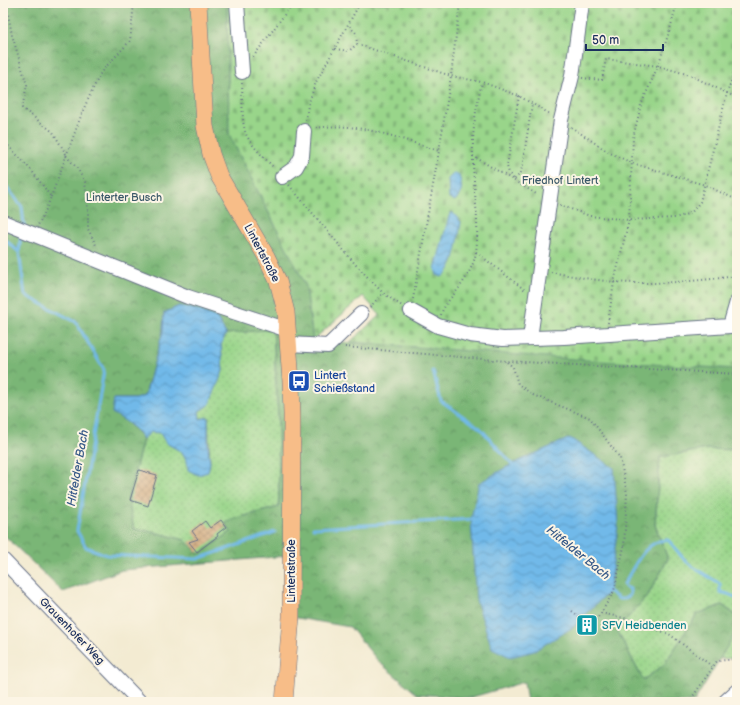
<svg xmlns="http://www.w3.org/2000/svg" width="740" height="705" font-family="'Balsamiq Sans',sans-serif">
  <defs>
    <pattern id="grass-dots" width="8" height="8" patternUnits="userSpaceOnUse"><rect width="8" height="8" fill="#99d58a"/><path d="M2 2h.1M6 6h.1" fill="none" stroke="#83b77a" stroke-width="1.8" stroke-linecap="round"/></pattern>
    <pattern id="forest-crowns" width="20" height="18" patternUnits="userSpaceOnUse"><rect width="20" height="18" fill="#7ab676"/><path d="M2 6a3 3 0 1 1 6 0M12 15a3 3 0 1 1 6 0" fill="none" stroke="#639464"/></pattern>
    <pattern id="cemetery-stones" width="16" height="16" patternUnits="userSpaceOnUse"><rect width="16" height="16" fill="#99d58a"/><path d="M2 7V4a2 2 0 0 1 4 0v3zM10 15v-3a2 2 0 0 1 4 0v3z" fill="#83b77a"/></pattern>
    <pattern id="water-waves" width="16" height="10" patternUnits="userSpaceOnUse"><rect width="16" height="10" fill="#71b9e9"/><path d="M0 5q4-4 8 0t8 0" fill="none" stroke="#5c97c0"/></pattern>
    <pattern id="building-cross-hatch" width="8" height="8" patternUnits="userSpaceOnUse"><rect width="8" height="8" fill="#d6b289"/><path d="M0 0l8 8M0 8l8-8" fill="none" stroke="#ad9173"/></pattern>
  </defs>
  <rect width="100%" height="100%" fill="#fcf5e5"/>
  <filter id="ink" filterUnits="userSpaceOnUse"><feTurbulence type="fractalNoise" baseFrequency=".025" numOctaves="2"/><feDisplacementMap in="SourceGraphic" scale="8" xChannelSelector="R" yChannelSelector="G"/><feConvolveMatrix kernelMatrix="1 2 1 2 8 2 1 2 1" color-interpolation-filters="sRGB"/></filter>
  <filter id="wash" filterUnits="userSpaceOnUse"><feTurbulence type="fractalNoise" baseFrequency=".012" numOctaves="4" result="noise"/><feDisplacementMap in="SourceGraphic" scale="16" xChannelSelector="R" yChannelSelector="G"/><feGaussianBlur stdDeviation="0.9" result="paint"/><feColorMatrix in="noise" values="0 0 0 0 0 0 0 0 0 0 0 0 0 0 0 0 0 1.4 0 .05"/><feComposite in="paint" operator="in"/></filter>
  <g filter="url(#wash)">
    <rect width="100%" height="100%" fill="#f3ebd2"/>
    <g fill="url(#grass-dots)" stroke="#5a8274">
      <polygon points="273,329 278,417 279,507 237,518 225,524 231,532 199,554 185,540 154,532 134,529 128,498 143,439 151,432 160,433 166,443 182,452 187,461 210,463 208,417 200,419 199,411 223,371 221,344 226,334"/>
      <polygon points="708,449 737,450 737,616 722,605 697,614 664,665 643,680 617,630 648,595 668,559 655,525 660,457"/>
      <polygon points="737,630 737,658 718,659"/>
    </g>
    <path fill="url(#forest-crowns)" stroke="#4a726a" fill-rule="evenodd" d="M3,3H227L229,134L306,286L313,340L737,369V450L708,449L660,457L655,525L668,559L648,595L617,630L643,680L664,665L697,614L722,605L737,616V630L694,702H527L524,682L469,698L417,694L379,662L350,627L286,616L287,556L122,570L63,592L3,534ZM179,306L217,318L226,334L273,329L278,417L279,507L237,518L225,523L231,532L199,554L185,540L154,532L134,529L128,498L143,439L140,435L124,419L115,399H135L145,396L163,331L164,313ZM581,618L575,626L510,657Z"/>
    <polygon fill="url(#cemetery-stones)" stroke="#5a8274" points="227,3 737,3 737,369 599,361 350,342 380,315 363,296 313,340 306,286 229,134"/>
    <g fill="url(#water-waves)" stroke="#4674a4">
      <path d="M454,173L459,175C462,187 464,191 455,201L449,198L448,179Z"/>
      <path d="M452,212L461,222C458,238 457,266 442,277L437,275L435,269L449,216Z"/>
      <path d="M179,306L198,310L217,318L226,334L221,344L223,371L209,405L199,411L200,419L208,417V447L210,463L208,472L198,475L188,470L187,461L182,452L166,443L160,433L151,432L143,439C136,427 123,419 112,413L114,399H135L145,396L163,331L164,313Z"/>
      <polygon points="570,438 614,468 618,525 609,592 581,618 575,626 534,651 510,657 492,648 476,600 471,519 479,483 512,464"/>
    </g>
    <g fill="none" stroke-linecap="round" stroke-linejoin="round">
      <g stroke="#71b9e9" stroke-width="3">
        <polyline points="3,182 22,207 24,225"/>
        <polyline points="21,234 19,252 25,295 76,322 104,370 77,531 86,547 107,555 197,559 224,550 275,532"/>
        <polyline points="3,238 19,252"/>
        <polyline points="433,371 441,401 480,428 512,464 513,466"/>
        <polyline points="313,528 474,519"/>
        <path d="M607,590L619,599H624L630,595V589L625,587L624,584C634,567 646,538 668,540C675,547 680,556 687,562C697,571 709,576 720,584V592L728,594L737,598"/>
      </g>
    </g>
    <g id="blocks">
      <g fill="url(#building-cross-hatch)">
        <polygon points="139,470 157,475 148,506 130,500"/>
        <polygon points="221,520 226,527 217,534 218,536 197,552 189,542 198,539 192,531 205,521 210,528"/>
        <polygon points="588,618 593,623 586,632 580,626"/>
      </g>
    </g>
  </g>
  <g filter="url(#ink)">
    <use href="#blocks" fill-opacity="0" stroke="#677187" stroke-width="1"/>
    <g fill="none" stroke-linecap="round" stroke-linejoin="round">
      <g stroke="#677187" stroke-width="16">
        <g id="minor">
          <polyline points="237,3 242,72"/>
          <polyline points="282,177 296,167 302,156 304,131"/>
          <polyline points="3,222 188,297 288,330"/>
          <polyline points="411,311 438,326 470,335 503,339 564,337 730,326 737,302"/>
          <polyline points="530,338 561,120 572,76 582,3"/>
          <polyline points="288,344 328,346 361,314"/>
          <polyline points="3,560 140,702"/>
          <polyline points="725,702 737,691"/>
        </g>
      </g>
      <g stroke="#677187" stroke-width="18">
        <polyline id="major" points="198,3 205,126 211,154 219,176 266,256 278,281 286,312 291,382 292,415 291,617 284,702"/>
      </g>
      <g stroke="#677187" stroke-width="2" stroke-dasharray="1 3" stroke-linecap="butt">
        <polyline points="6,3 12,35 27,85 22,108 53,132 66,154"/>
        <polyline points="453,3 459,5"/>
        <polyline points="357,44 451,76 482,82 519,96 550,114"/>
        <polyline points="335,49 349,51 357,44 356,33 348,25"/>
        <polyline points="253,57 293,3"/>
        <polyline points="582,78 602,80 606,59 658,66 690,75 737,98"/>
        <path d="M242,83C243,97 241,121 246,134C252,147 265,158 274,168"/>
        <polyline points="519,96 507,166 509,173 514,180 519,175 522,168 532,104"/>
        <polyline points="306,120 308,105 316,82 360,3"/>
        <polyline points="571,127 610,153 632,163 705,185 737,200"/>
        <path d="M316,128C358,121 400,139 439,151"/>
        <polyline points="3,140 32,171 51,197 44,214 38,225"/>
        <polyline points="66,156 77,168 85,182 88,210 88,229 97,247"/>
        <polyline points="473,156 538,195"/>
        <polyline points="289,185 356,265 383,293"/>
        <polyline points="51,197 84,108 101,72 130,41 134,3"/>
        <polyline points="560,205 590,216 629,220 675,218 691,213 700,202 727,93 737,65"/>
        <polyline points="476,252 525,290"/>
        <path d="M551,272C572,276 594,280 615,282C656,285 697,281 737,276"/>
        <polyline points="413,299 439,151 451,76 460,3"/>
        <polyline points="370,307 383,293 402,306"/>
        <path d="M441,315C444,304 453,296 459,288C467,277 474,265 476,252C480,221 473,189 473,157C472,132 476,107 482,82"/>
        <polyline points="608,323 614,282 629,220 633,138 641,105 658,66 670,29 677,3"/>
        <polyline points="345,347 506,361 737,374"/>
        <polyline points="507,362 513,367 518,384 533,395 590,418 620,458 627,493 624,547 614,591 601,613 596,620"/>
        <polyline points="572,611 581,618"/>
        <polyline points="601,613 624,618 669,634 713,667"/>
        <polyline points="689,702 717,661 737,659"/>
      </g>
      <use href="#minor" stroke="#fff" stroke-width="14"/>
      <use href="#major" stroke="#f7bd88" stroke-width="17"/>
    </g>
  </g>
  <defs>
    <g id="bus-square" transform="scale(1.15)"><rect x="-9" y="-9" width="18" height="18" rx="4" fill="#1a4fb4" stroke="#fcf5e5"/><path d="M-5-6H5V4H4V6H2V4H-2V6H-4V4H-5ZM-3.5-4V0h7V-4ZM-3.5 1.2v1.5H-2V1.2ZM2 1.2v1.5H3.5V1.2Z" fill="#fff"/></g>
    <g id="building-square" transform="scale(1.15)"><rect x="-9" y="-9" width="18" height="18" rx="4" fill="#0f9aa8" stroke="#fcf5e5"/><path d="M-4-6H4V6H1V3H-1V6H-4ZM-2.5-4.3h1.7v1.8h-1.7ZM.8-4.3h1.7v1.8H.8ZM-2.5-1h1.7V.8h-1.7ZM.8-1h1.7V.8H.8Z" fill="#fff"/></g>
  </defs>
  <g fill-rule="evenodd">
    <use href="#bus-square" x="299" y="381"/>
    <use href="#building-square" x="587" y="625"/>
  </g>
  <g text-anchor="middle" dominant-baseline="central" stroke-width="4" stroke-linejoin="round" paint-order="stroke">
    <g font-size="11" fill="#3a5869" stroke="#fcf5e5">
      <text x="560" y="180">Friedhof Lintert</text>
      <text x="124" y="197">Linterter Busch</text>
    </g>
    <g font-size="11" fill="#1b2f5e" stroke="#fcf5e5">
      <text transform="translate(262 253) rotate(62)">Lintertstraße</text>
      <text transform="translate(291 571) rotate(-90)">Lintertstraße</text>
      <text transform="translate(72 631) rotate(46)">Grauenhofer Weg</text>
    </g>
    <g font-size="11" fill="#164399" stroke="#fcf5e5" text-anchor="start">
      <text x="314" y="375">Lintert<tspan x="314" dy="13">Schießstand</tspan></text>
    </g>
    <g font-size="11" fill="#0d838f" stroke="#fcf5e5" text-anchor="start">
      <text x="602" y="625">SFV Heidbenden</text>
    </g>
    <g font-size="12" font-style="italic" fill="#355888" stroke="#fcf5e5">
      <text transform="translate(78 468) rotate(-80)">Hitfelder Bach</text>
      <text transform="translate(578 553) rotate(39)">Hitfelder Bach</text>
    </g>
  </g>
  <rect width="740" height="705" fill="none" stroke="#fcf5e5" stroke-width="16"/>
  <path d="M586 44v6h77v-6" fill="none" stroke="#1b2f5e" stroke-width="2"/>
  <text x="592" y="44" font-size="12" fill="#1b2f5e" stroke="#fcf5e5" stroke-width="3" paint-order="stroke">50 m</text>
</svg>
